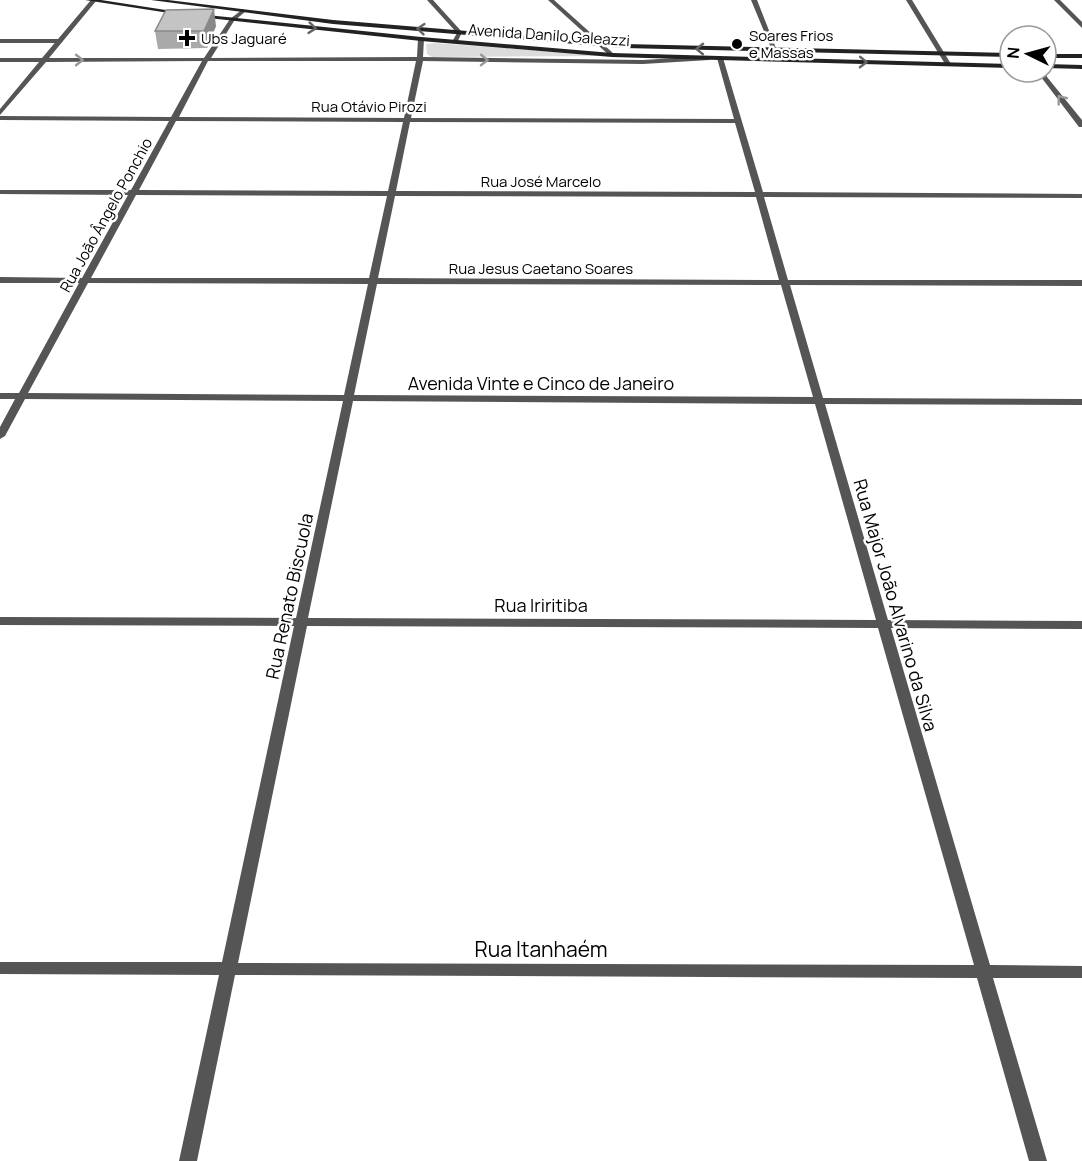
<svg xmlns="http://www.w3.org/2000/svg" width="1082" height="1161" font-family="Manrope,sans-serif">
  <rect width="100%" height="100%" fill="#fff"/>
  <polygon fill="#dcdcdc" points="435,43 610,56 432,57 427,54 426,44"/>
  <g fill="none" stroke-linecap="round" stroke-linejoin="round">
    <polygon fill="#555" fill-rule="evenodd" points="0,39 60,39 63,41 60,43 0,43"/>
    <g fill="#555" fill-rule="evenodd">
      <path d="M91,0L96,1L49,58H204L230,19L243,9L246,11L234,21L211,58L417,57L418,39L421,37L424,39L423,57L643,60L709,56L712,58L709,60L643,64L423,61L411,118L734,119L717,58L720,56L723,58L763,192L1082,194V198L764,197L788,280H1082V286L790,285L823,398L1082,399V405L825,404L888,620L1082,621V629L891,628L990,965L1082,966V978H993L1047,1161H1029L977,978L235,975L197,1161H179L219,975L0,974V962H222L294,626L0,625V617L296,618L343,401L25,399L5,436L0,439V427L15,399H0V393H19L79,283H0V277L82,278L128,195L0,194V190H131L169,121L0,120V116L171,117L202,61L46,62L0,115V109L39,62H0V58H42ZM208,61H416L404,118L179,117ZM176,121L403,122L388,191L139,190ZM410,122L735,123L755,192L396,191ZM136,195L387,196L369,278H91ZM395,196L756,197L779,280L378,278ZM88,283L368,284L344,395L28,393ZM377,284L781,285L813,397L354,395ZM353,401L815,404L876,620L308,618ZM307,626L878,628L974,965L238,963Z"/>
      <polygon points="427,0 433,0 462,32 457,43 452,42 457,33"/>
      <polygon points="548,0 554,0 614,54 614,56 610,56"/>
      <polygon points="751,0 757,0 781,61 776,60"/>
      <polygon points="906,0 912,0 951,64 950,65 945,64"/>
      <polygon points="1054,0 1060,0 1082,22 1082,28"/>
      <polygon points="1046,71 1047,77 1082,120 1082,127 1079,127 1041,77 1041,72"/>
    </g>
    <g fill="#222" fill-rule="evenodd">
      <polygon points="85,0 101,0 185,13 182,15"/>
      <polygon points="151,0 168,0 333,20 624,44 1010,53 1010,57 624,48 333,24"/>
      <polygon points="197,14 421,37 612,53 1010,64 1010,68 612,57 421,41 199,17"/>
      <rect x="1046" y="54" width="36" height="4"/>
      <polygon points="1046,64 1082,65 1082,69 1046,68"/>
    </g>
  </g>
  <polygon fill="#a9a9a9" points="216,26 207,48 158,49 155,31"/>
  <polygon fill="#898989" points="214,9 216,26 207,48 204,31"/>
  <polygon fill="#c4c4c4" stroke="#898989" stroke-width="1.5" points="214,9 204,31 155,31 166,10"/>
  <defs><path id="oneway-chevron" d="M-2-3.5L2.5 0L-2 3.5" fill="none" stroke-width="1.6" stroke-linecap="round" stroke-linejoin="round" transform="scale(1.5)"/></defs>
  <g stroke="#646464">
    <use href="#oneway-chevron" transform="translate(312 28) rotate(6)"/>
    <use href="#oneway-chevron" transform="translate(421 29) rotate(-175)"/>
    <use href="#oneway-chevron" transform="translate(700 49) rotate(-179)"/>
    <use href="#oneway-chevron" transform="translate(863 62) rotate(1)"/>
  </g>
  <g stroke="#999">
    <use href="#oneway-chevron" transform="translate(79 60)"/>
    <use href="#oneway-chevron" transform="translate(484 60) rotate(1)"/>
    <use href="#oneway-chevron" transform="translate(1061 99) rotate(-128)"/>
  </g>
  <g fill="#000" stroke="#fff" stroke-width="2">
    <path d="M184 29h6v6h6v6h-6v6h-6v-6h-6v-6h6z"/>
    <circle cx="737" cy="44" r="6"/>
  </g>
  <g text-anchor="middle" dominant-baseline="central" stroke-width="5" stroke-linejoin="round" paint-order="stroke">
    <g font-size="15" fill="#000" stroke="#fff">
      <text transform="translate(549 35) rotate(4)">Avenida Danilo Galeazzi</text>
      <text x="369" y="106">Rua Otávio Pirozi</text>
      <text x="541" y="181">Rua José Marcelo</text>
      <text transform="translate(106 215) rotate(-61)">Rua João Ângelo Ponchio</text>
      <text x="541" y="268">Rua Jesus Caetano Soares</text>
    </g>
    <g font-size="15" fill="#000" stroke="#fff" text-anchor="start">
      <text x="749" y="35">Soares Frios<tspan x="749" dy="17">e Massas</tspan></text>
      <text x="201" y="38">Ubs Jaguaré</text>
    </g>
    <g font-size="18" fill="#000" stroke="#fff">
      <text x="541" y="383">Avenida Vinte e Cinco de Janeiro</text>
      <text transform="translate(289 596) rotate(-78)">Rua Renato Biscuola</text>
      <text x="541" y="605">Rua Iriritiba</text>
      <text transform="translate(896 605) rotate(74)">Rua Major João Alvarino da Silva</text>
    </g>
    <g font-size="21" fill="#000" stroke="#fff">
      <text x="541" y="949">Rua Itanhaém</text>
    </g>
  </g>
  <g transform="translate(1028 54) rotate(275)"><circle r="28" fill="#ffffff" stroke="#999999" stroke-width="1.5"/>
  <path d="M0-4.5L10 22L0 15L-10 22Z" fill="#000000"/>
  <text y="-9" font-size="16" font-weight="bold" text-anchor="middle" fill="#000000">N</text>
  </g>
</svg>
